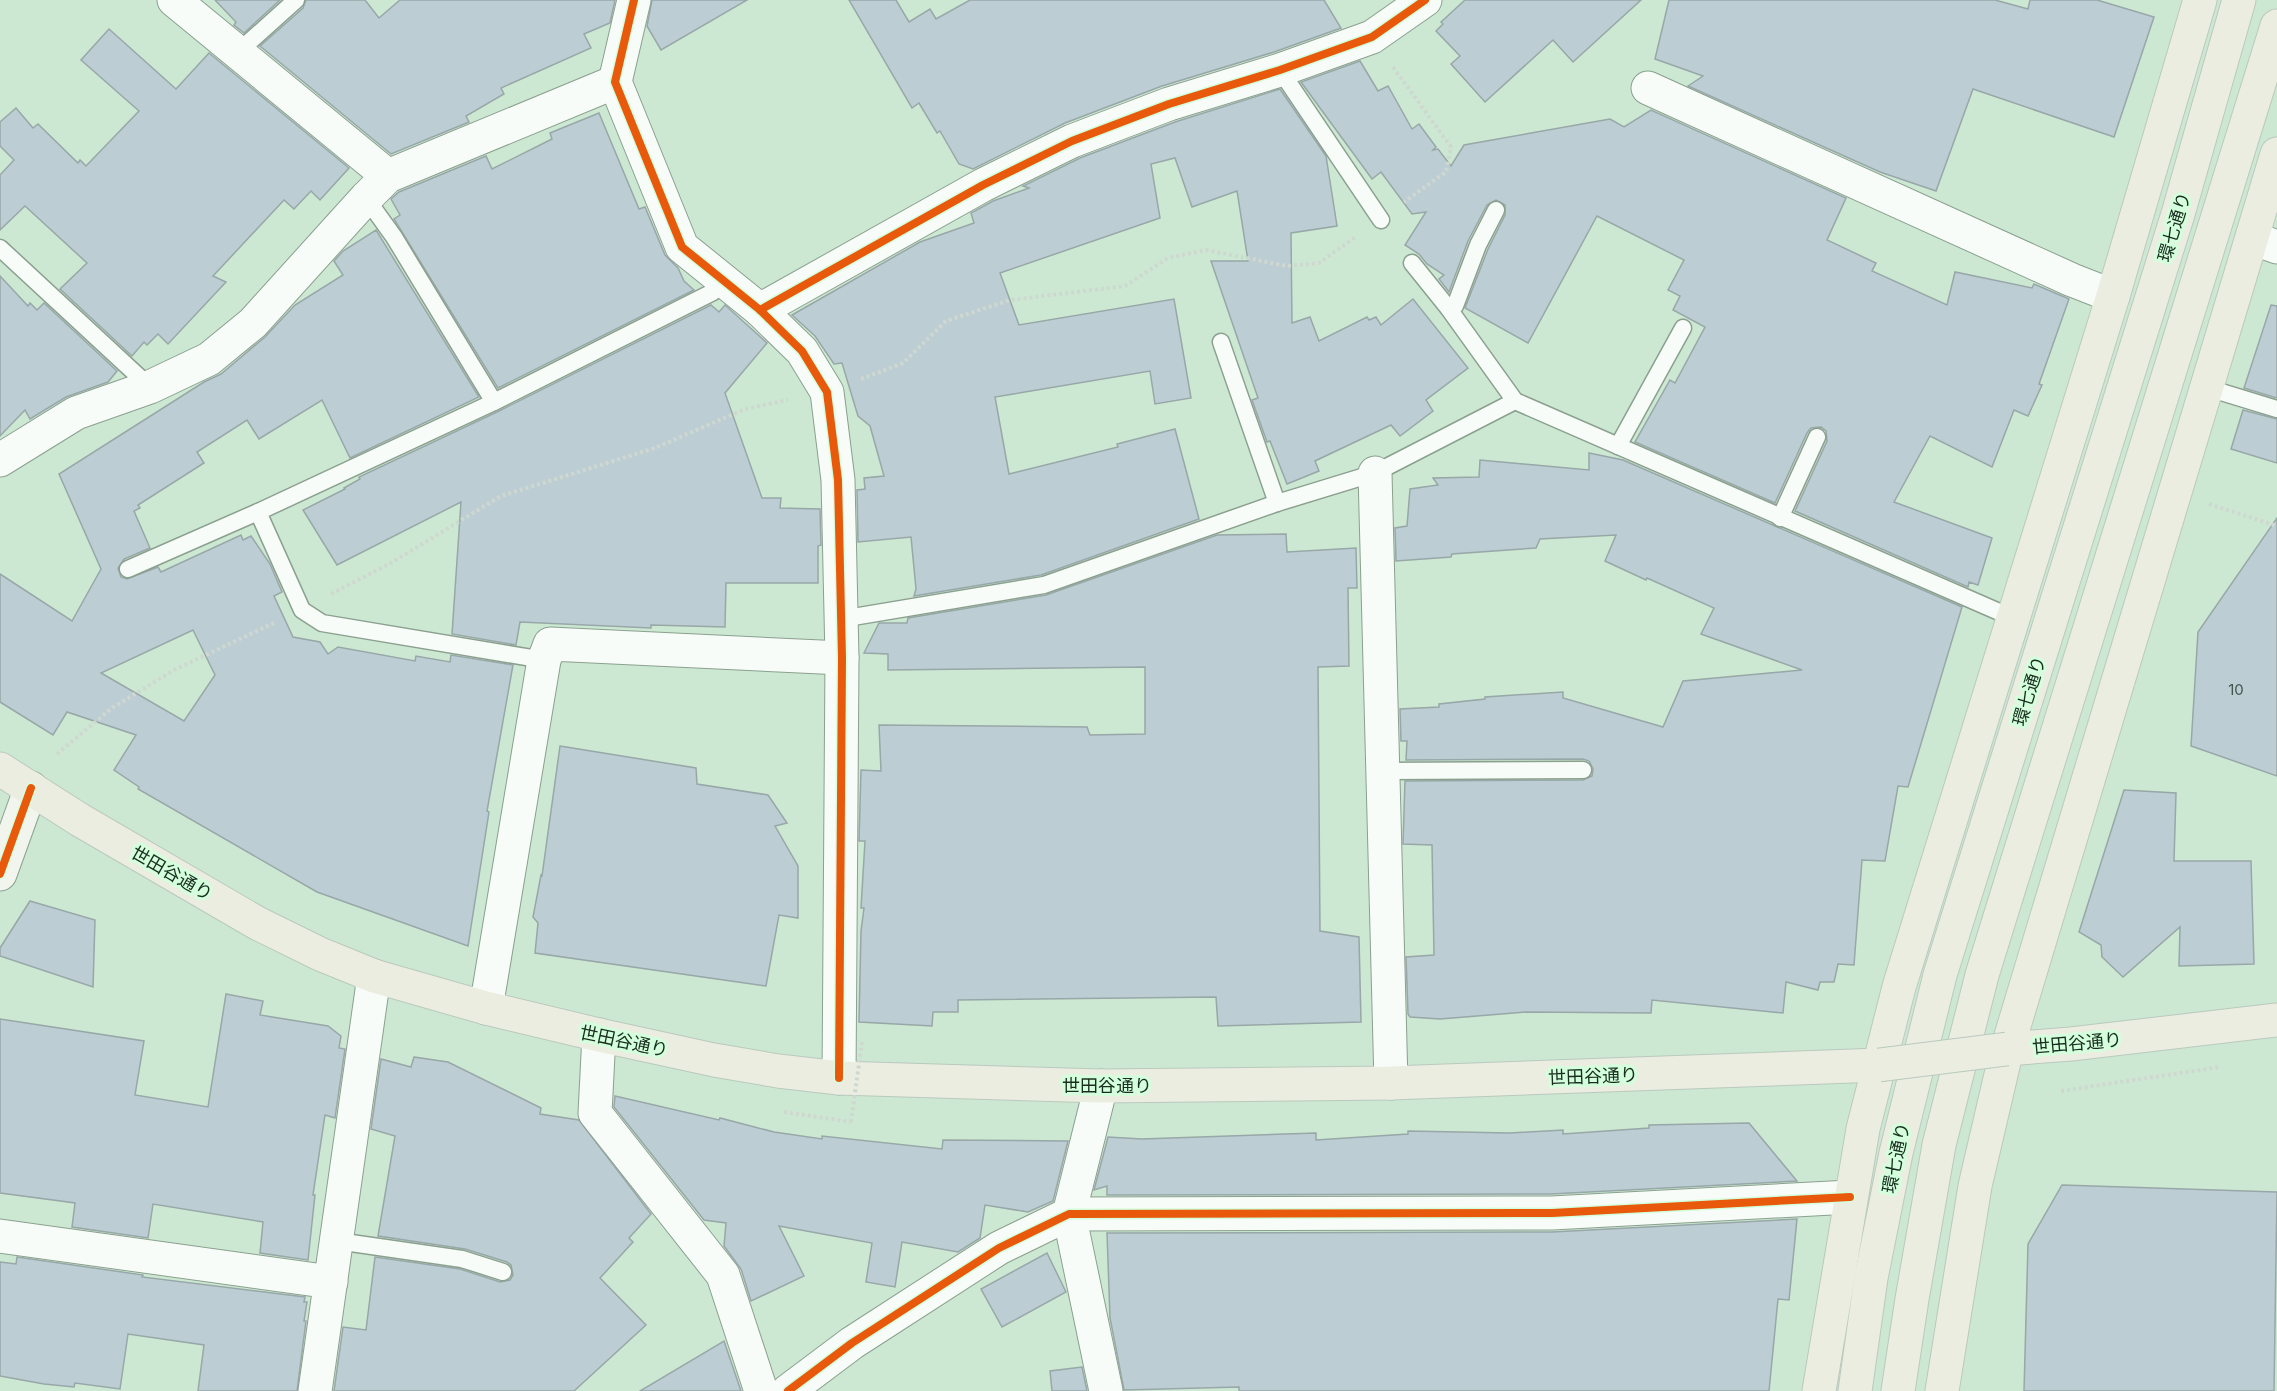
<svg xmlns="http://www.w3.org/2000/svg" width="2277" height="1391" font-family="Inter,'Noto Sans JP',sans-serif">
  <rect width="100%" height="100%" fill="#cce8d2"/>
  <g fill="#bccdd4" stroke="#98a7a7" stroke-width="1.5" fill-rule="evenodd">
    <polygon points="215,0 280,0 244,33 234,25 236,22"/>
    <polygon points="306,0 365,0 379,18 400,0 615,0 610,23 584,34 591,48 501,88 504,94 466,116 469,122 391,154 260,46 303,8"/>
    <polygon points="652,0 747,0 661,50 647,26"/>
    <polygon points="849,0 896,0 909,22 930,9 936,19 970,0 1324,0 1341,28 1274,52 1162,86 1065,123 973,169 959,164 940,131 937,133 919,103 912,108"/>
    <polygon points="1465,0 1641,0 1573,62 1553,40 1485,102 1451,64 1460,56 1436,31 1443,24 1441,22"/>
    <polygon points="1669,0 1995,0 2028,9 2030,0 2097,0 2154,17 2114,137 1973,89 1936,191 1880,172 1688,86 1703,76 1655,59"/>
    <polygon points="109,29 176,89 209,53 349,168 320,200 311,191 294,209 284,200 213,276 226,282 168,344 158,334 147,345 144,342 132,356 60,289 87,263 25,206 0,230 0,175 14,160 0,146 0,122 16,108 33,128 38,124 78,163 80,160 86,166 139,111 81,60"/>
    <polygon points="1360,61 1378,91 1388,86 1412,129 1419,124 1436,147 1433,150 1438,149 1451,166 1464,145 1610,119 1624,127 1651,110 1846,198 1827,240 1876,263 1872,271 1947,305 1955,272 2032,288 2034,284 2069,299 2039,384 2042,385 2028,416 2014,410 1992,467 1930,436 1894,502 1992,538 1978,585 1969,582 1968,587 1795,511 1827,441 1826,431 1821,427 1811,428 1807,433 1775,503 1635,442 1670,380 1675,383 1705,327 1673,310 1680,296 1668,290 1684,260 1597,216 1528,343 1465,308 1488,249 1505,215 1505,205 1496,200 1487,205 1468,241 1449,292 1439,279 1444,275 1427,264 1419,254 1405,245 1426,212 1412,214 1381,172 1372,179 1301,82"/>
    <polygon points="1280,89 1326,156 1337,226 1291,233 1292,323 1310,317 1319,341 1367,317 1369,320 1376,317 1381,325 1413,299 1468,368 1426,400 1433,411 1400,436 1391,425 1315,461 1319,471 1287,484 1270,441 1267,442 1252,400 1258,398 1211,261 1248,261 1237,191 1192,207 1175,158 1151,164 1160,218 1000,273 1019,325 1174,299 1191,398 1155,404 1150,371 995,397 1009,474 1118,447 1117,444 1175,429 1199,519 1041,575 914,596 916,589 911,537 858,542 857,490 865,489 864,478 884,476 870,426 858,416 842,363 834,364 815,336 792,315 920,242 974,223 971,213 993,201 1029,188 1023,186 1080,158 1175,122"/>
    <polygon points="599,113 639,209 645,207 665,255 678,268 684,281 694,290 498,388 394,219 400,215 391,199 399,192 486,156 492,169 552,139 550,133"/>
    <path d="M376,230L479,397L350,458L322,400L259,439L247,420L197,452L204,463L138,505L140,508L134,511L150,548L124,559L118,568L121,577L127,579L158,567L161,572L241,535L243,540L251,536L270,564L282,592L274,596L293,637L320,642L328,654L338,647L415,661L416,656L450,662L451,655L513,665L487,811L489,812L468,946L317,892L138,789L139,787L114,770L136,735L67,712L53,735L0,702V574L72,621L101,569L59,474L204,382L221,374L265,337L295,305L343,275L334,261L343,251ZM193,630L215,675L184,721L101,673Z"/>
    <polygon points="0,276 28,306 30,303 37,310 44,303 117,371 108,382 66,397 30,419 25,410 0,436"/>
    <polygon points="711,305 719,312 725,305 767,343 725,393 762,498 781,498 780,508 820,509 821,545 818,546 818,583 726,583 725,627 651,625 651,628 520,622 516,645 452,634 461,502 337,565 303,510 345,489 344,488 360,479 359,477 499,411"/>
    <polygon points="2271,305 2277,306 2277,398 2244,388"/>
    <polygon points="2243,410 2277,419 2277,463 2231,449"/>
    <polygon points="1589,453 1623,460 1962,607 1908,787 1898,786 1885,861 1862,860 1854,965 1838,964 1834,982 1820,982 1818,990 1786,982 1783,1013 1652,1000 1651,1013 1527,1012 1440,1019 1410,1017 1408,1014 1406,957 1434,955 1432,845 1403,844 1405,781 1583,780 1592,776 1593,769 1589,761 1583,759 1406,760 1407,741 1401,741 1400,709 1439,707 1439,704 1485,699 1485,697 1563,692 1563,698 1663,727 1683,681 1802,670 1701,634 1714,608 1647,578 1646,580 1605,561 1616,535 1540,539 1536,548 1452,554 1451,557 1396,561 1395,528 1407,526 1410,489 1438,485 1433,478 1479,477 1480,460 1589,470"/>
    <polygon points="2277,518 2277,776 2191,746 2198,632"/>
    <polygon points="1286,534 1287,552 1356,548 1357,588 1348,588 1349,666 1318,667 1320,931 1359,937 1361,1022 1218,1026 1216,997 958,1000 958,1012 933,1012 932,1026 859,1022 861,931 864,908 861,908 865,841 859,841 861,770 881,771 879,725 1087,727 1090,735 1145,734 1145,667 888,670 888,654 864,653 879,623 907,623 908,618 1046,595 1217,535"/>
    <polygon points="560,746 696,768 697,784 768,795 787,823 775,826 798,866 798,918 779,915 766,986 535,953 538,923 533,917 541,875 542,876"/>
    <polygon points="2124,790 2176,793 2174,861 2251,861 2254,964 2179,966 2180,927 2123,977 2102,957 2101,945 2079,932"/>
    <polygon points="30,901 95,920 93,987 0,956 0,948"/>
    <polygon points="226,994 263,1001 260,1015 328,1026 341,1036 339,1048 345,1049 335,1118 325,1115 313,1195 315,1195 308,1260 260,1253 263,1222 153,1204 148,1238 72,1227 75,1203 0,1193 0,1019 144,1041 135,1095 208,1107"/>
    <polygon points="414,1057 448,1062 541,1108 540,1114 579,1120 651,1214 629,1238 633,1242 600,1278 646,1325 574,1391 334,1391 343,1327 366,1330 375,1257 460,1269 500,1282 510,1280 513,1275 511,1265 507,1262 465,1249 378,1236 395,1136 371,1129 381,1059 411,1067"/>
    <polygon points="615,1096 719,1120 720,1118 774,1132 822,1139 822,1136 942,1149 943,1140 1068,1141 1053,1201 1028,1212 985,1205 980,1238 958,1252 902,1242 895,1287 866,1282 872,1243 779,1226 804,1276 751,1301 741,1269 724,1246 726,1223 704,1220 614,1107"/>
    <polygon points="1749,1123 1797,1181 1551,1194 1107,1195 1107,1186 1094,1190 1108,1137 1142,1139 1316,1133 1316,1140 1408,1134 1408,1131 1510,1133 1563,1130 1563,1134 1649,1128 1649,1125"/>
    <polygon points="2062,1185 2277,1192 2274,1391 2024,1391 2028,1244"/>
    <polygon points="1797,1219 1789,1300 1778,1299 1769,1391 1239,1391 1239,1387 1124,1390 1110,1318 1107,1233 1552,1232"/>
    <polygon points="1047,1253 1066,1292 1002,1327 981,1289"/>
    <polygon points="17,1257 143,1275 142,1277 305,1297 304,1302 307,1302 304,1321 306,1321 297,1391 198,1391 204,1345 128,1334 120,1389 75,1383 74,1387 44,1384 0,1376 0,1262 16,1264"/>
    <polygon points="724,1341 741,1391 640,1391"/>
    <polygon points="1082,1367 1087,1391 1052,1391 1050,1371"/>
  </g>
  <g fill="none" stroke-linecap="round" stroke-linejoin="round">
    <g stroke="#8ba08f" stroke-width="19">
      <g id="lane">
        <polyline points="238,52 296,0"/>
        <polyline points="1280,70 1381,220"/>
        <polyline points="366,198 394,237 494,402"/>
        <polyline points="0,248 150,387"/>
        <polyline points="1412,263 1449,309 1515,401 2013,618"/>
        <polyline points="1449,309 1455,306 1478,245 1496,210"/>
        <polyline points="1221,342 1277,503"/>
        <polyline points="2208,388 2277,409"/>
        <polyline points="1618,446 1683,328"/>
        <polyline points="1780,518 1817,437"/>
        <polyline points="128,569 258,512"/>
        <polyline points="841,619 1044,585 1277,503 1375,473 1515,401"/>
        <polyline points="544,660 322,623 302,610 258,512 494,402 713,292 726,281"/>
        <polyline points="1383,771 1583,770"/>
        <polyline points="337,1241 462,1259 503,1272"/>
      </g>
    </g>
    <g stroke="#8ba08f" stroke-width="35">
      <g id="street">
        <polyline points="174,0 388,176"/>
        <polyline points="634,0 615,82 682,247 760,310 802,351 827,392 838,480 842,658 839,1078"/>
        <polyline points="1648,88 2072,280 2113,296"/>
        <polyline points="2252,238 2277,247"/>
        <polyline points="760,310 983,185 1072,141 1169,104 1280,70 1372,37 1425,0"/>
        <polyline points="0,460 76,413 150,387 209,359 253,323 366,198 388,176 615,82"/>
        <polyline points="1375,473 1391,1083"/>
        <polyline points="486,1008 544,660 550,644 842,658"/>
        <polyline points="599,1035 595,1113 723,1275 761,1391"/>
        <polyline points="1101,1086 1069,1214 1106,1391"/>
        <polyline points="0,1236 331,1282"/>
        <polyline points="315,1391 374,976"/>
        <polyline points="788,1391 852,1343 999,1248 1069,1214 1552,1213 1850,1197"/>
      </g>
    </g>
    <g stroke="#8ba08f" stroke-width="35">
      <polyline id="secondary" points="0,874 31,788"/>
    </g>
    <g stroke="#bac9be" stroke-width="35">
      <g id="primary">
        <polyline points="0,769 80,820 257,923 320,954 374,976 486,1008 599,1035 714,1060 778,1071 839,1078 1101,1086 1391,1083 1879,1065"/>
        <polyline points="2007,1049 2071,1044 2277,1020"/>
        <polyline points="1819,1391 1863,1129 1899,987 2113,296 2200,0"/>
        <polyline points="1855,1391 1871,1278 1896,1153 1940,975 2178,214 2239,0"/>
        <polyline points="1898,1391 1912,1299 1939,1145 1982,975 2277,26"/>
        <polyline points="1942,1391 1975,1186 2007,1049 2277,154"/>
      </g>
    </g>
    <g stroke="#cfd8d0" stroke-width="4" stroke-dasharray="3 3" stroke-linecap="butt">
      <polyline points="1393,67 1451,147 1446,172 1404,202"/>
      <polyline points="861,379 903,363 946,321 1010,300 1125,286 1168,258 1206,250 1287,266 1319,263 1357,236"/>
      <polyline points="2209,504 2277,526"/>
      <polyline points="331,594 391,563 501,496 655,448 745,409 788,400"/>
      <polyline points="57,754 112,708 174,670 276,622"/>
      <polyline points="2061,1091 2220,1067"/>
      <polyline points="784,1112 851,1122"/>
    </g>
    <use href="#lane" stroke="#f7fcf8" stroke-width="16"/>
    <use href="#street" stroke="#f7fcf8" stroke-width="33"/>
    <use href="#secondary" stroke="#f1f5ed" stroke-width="33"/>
    <use href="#primary" stroke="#ebede1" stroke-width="33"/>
    <g stroke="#bac9be" stroke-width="35" stroke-linecap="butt">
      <polyline id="primary-bridge" points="1879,1065 2007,1049"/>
    </g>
    <polyline stroke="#cfd8d0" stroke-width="4" stroke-dasharray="3 3" stroke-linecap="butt" points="851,1122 862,1042"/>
    <use href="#primary-bridge" stroke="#ebede1" stroke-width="33"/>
    <g stroke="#d4ffdd" stroke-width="11">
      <g id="cycleway">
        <polyline points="634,0 615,82 682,247 760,310 802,351 827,392 838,480 842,658 839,1078"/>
        <polyline points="760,310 983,185 1072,141 1169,104 1280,70 1372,37 1425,0"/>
        <polyline points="0,874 31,788"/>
        <polyline points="788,1391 852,1343 999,1248 1069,1214 1552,1213 1850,1197"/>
      </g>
    </g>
    <use href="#cycleway" stroke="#e8590c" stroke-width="8"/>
  </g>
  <g text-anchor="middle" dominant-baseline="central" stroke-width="6" stroke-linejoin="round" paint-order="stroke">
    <g font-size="15" fill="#42564c">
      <text x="2236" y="689">10</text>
    </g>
    <g font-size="18" fill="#192e1e" stroke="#d4ffdd">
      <text transform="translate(2174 227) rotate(-73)">環七通り</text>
      <text transform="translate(2029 691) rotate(-73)">環七通り</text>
      <text transform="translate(172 873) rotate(30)">世田谷通り</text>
      <text transform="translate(624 1041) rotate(12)">世田谷通り</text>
      <text transform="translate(2077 1043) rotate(-5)">世田谷通り</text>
      <text transform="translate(1593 1076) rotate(-2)">世田谷通り</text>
      <text x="1107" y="1085">世田谷通り</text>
      <text transform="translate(1896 1158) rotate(-78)">環七通り</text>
    </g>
  </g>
</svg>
